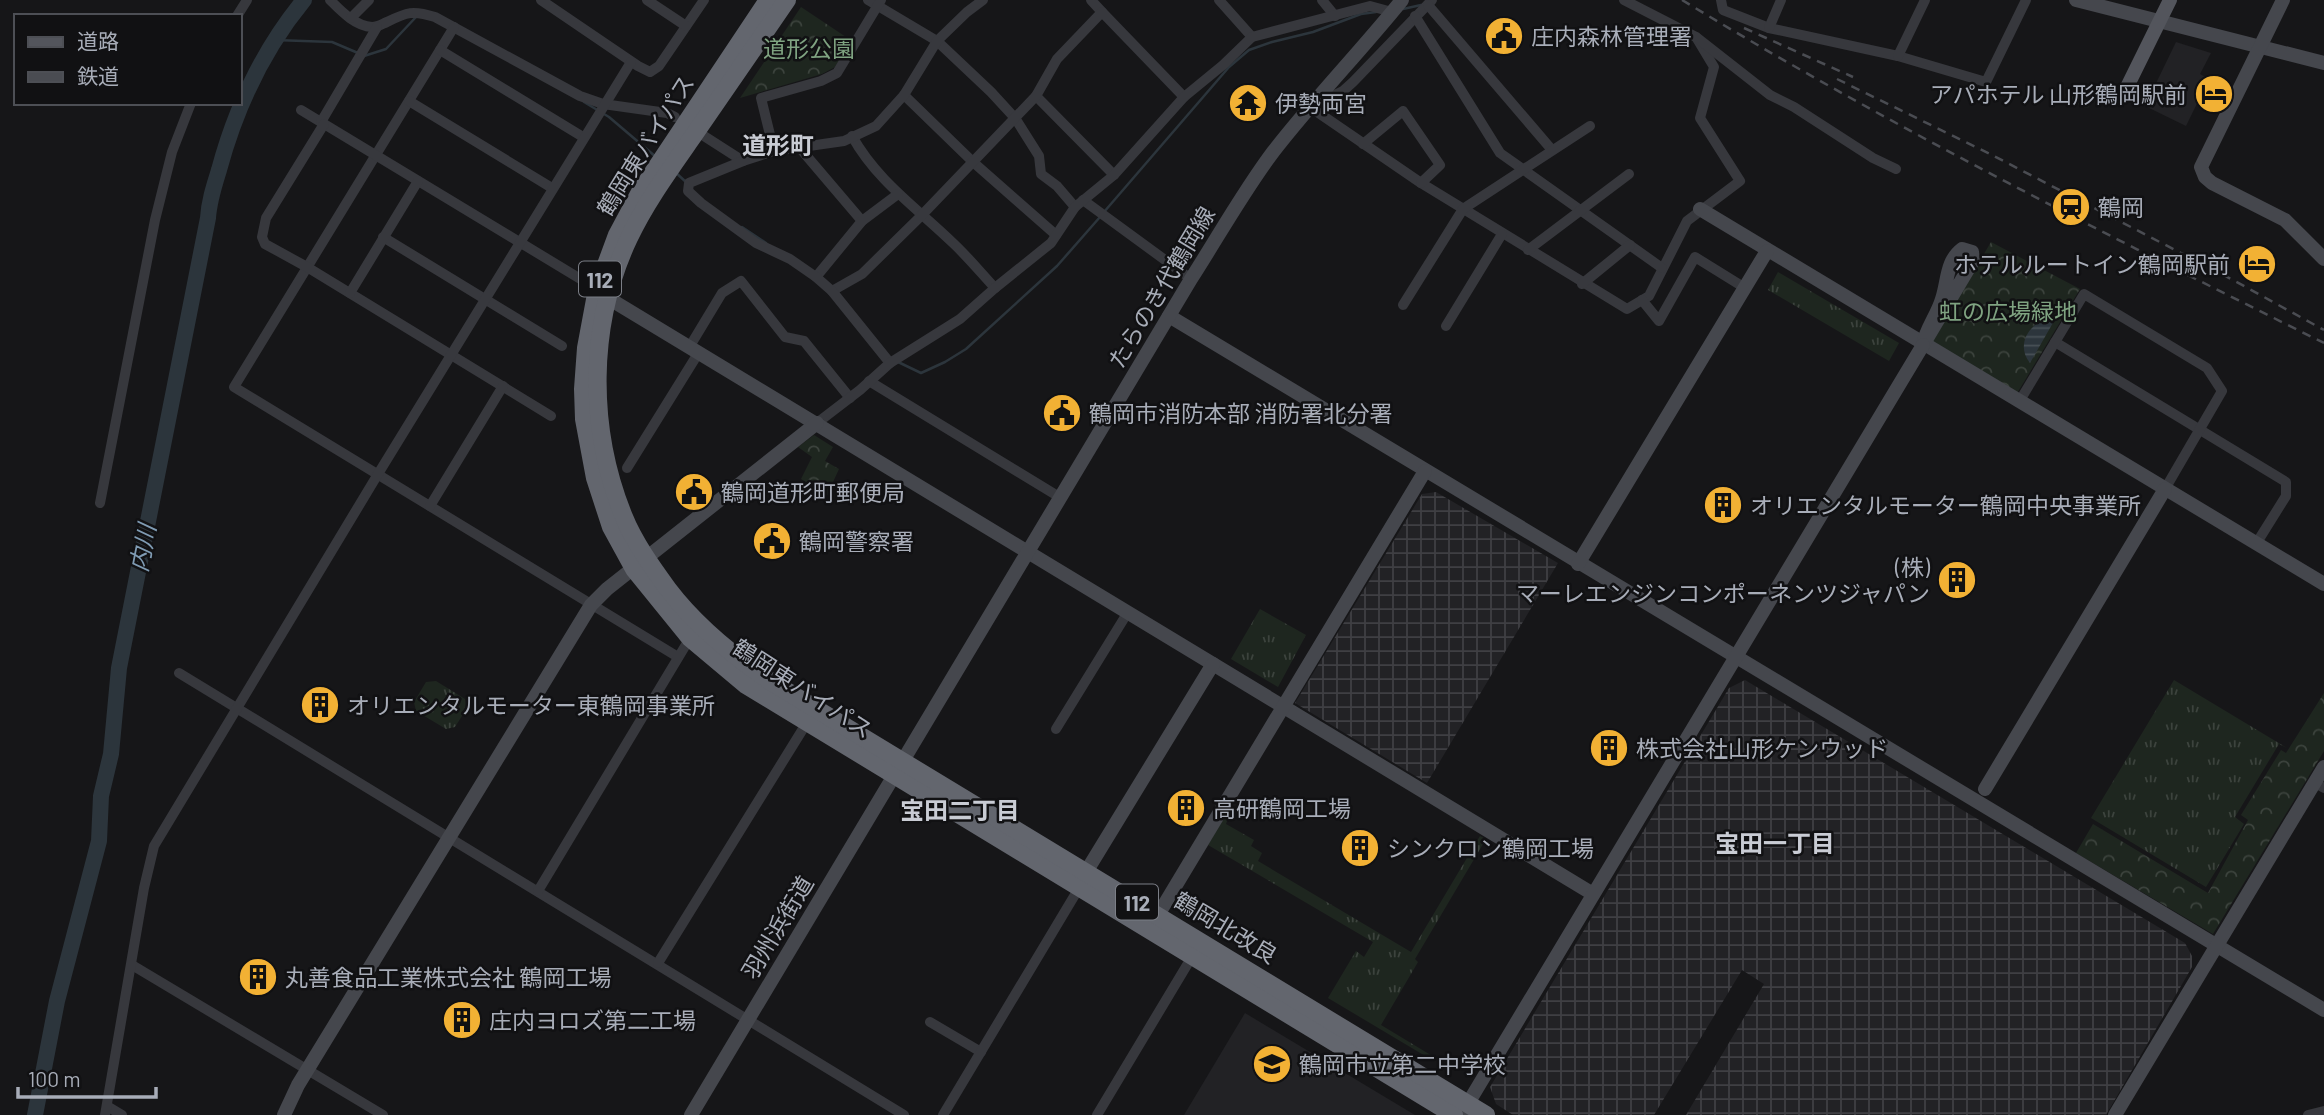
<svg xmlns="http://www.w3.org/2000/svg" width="2324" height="1115" font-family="Barlow,'Noto Sans JP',sans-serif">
  <defs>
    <pattern id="industrial-grid" width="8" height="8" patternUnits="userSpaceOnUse" patternTransform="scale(1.75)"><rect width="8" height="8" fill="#222225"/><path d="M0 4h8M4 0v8" fill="none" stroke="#3f3f43"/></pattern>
    <pattern id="grass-tufts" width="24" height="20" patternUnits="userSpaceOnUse" patternTransform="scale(1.75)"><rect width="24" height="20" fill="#1e261f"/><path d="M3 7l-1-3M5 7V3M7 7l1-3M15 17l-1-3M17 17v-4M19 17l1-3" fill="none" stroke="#3c433d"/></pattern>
    <pattern id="forest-crowns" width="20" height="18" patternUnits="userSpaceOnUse" patternTransform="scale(1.75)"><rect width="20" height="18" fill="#1e261f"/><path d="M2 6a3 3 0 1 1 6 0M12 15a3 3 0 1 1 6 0" fill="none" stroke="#3c433d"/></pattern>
    <pattern id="water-rules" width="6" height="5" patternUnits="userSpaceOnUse" patternTransform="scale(1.75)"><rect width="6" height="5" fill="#2c353c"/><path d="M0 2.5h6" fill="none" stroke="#485056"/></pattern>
  </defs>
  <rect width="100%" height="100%" fill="#161618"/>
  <g fill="#222225">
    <polygon points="2176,42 2211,53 2200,74 2209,79 2186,126 2145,106"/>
    <polygon points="1245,1013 1415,1115 1184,1115"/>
  </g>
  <g fill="url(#industrial-grid)">
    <polygon points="1436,492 1558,563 1427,783 1295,703 1422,494"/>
    <polygon points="1745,680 2185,943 2192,956 2192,967 2106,1115 1686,1115 1764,984 1742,970 1654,1115 1513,1115 1496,1104 1490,1087 1729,688"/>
  </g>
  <g fill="url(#grass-tufts)">
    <polygon points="2071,92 2090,101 2089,107 2085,108 2066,98 2065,94"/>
    <polygon points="1778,272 1899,343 1889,361 1768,290"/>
    <polygon points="1260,609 1306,635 1278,687 1231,659"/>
    <polygon points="2174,680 2287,748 2279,744 2235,817 2244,824 2206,887 2091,818"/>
    <polygon points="436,681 465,699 467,708 455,727 446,729 416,711 414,702 426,682"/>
    <polygon points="1225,816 1228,818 1226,824 1254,840 1251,846 1262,853 1258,861 1411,952 1480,836 1486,839 1415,959 1418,962 1381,1025 1434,1057 1432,1060 1328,998 1356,951 1364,957 1373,942 1208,845"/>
  </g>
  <g fill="url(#forest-crowns)">
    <polygon points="801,7 852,41 835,67 822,74 740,98"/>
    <polygon points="1991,242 2080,289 2016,395 1931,344"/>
    <polygon points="814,435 833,447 825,461 839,469 827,495 801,479 812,457 798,447"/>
    <polygon points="2324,693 2324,751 2213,934 2076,853 2093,824 2208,893 2248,820 2241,815 2281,750 2286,753"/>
  </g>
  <path fill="url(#water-rules)" d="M2043,320L2054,321L2030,363C2017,347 2026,328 2043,320Z"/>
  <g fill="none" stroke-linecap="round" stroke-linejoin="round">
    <g stroke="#2c353c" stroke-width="2.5">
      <polyline points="1403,9 1421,5"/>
      <polyline points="275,40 332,42 358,53"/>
      <polyline points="364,56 386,49 416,17"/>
      <polyline points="584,102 609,117 656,157"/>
      <polyline points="675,172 686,182"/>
      <polyline points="1104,212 1229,67 1249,50 1272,42 1313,32 1361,14 1376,12"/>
      <polyline points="742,227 766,243"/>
      <polyline points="896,361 921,373 945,362 966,349 1057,266 1100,217"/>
    </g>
    <path stroke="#2c353c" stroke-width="16" d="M35,1115L57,1001L99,841L101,796L111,754L119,668L208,218C209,201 214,186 219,170C236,107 262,51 304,0"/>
    <g stroke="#37383d" stroke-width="10">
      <path d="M330,0C341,11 355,26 372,27C378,27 382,24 387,22C407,12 413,10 435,17L580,96L603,104L667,113L675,117"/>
      <polyline points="541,0 638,66 650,72 659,66 704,0"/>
      <polyline points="647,0 686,26"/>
      <polyline points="868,0 937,41 991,92 1015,118 1039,156 1041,174 1057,186 1075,207"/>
      <polyline points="1091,0 1102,12"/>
      <polyline points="1219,0 1252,37"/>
      <polyline points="1322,0 1335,16"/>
      <polyline points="1432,0 1353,82 1343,91 1310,107 1421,183 1627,309 1649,296 1687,221 1740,181 1700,118 1714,67 1696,37"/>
      <polyline points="1624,0 1696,37 1770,95 1794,107 1873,158 1896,169"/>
      <polyline points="1721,0 1723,10 1769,28 1898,56 1986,82 2026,0"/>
      <polyline points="1428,5 1552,150"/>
      <polyline points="237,16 247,0"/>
      <polyline points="1415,16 1500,153 1662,268"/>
      <polyline points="351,18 369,0"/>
      <polyline points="454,27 234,387 678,657"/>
      <polyline points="1769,28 1781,0"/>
      <polyline points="440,50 583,137"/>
      <polyline points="1898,56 1925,0"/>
      <polyline points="904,95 973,162 1056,235"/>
      <polyline points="1036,96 1114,175"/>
      <polyline points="409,101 552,188"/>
      <polyline points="301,110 597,289"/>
      <polyline points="321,122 377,27"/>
      <polyline points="324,124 266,218 262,237 265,244 307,267 551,416"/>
      <polyline points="704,136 743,161"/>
      <path d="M852,136C877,181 917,208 953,243C968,257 981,273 995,288"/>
      <polyline points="1363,144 1403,111 1440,165 1421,183"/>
      <polyline points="799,147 862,221"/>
      <polyline points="774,151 761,98 821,81 837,73 881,0"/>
      <polyline points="1083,200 1191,279"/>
      <polyline points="383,237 562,346"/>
      <polyline points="1528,250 1629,174"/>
      <polyline points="816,277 862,221 898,194"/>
      <polyline points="1582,284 1630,245"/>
      <polyline points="832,291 862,274 921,216 1036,96 1057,59 1102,12 1184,97"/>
      <polyline points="350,293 418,181"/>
      <polyline points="1642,300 1659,321 1695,257 1745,288"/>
      <polyline points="1403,305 1463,209 1590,126"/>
      <polyline points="1446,326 1502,234"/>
      <polyline points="2055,342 2286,482 2286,496 2256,544"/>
      <polyline points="690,346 722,293 741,281 785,337 804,341 850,398"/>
      <polyline points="890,363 832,291 816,277 790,259 756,243 701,203 688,191 689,183 743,161 774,151 844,141 876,126 904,95 937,41 967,12 983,0"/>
      <polyline points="869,381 1061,498"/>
      <polyline points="2019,402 2084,294 2207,368 2222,391 2165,489"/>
      <polyline points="817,423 860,390 890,363 960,319 995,288 1051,243 1075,207 1114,175 1184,97 1223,65 1252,37 1370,6 1392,12"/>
      <polyline points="627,468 699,352"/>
      <polyline points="100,503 155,220 172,152 191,103"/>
      <polyline points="430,506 503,386"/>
      <polyline points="179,673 904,1115"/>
      <polyline points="1056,729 1128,612"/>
      <polyline points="2315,783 2324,788"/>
      <polyline points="538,891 690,638"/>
      <polyline points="658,963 806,724"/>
      <polyline points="132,965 383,1115"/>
      <polyline points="930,1022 981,1052"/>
      <polyline points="107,1106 122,1115"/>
      <polyline points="105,1115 144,888 154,846 378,474 631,62"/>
      <polyline points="943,1115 1079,888"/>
      <polyline points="1097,1115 1193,955"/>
      <polyline points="2308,1115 2324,1111"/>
    </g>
    <g stroke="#45474d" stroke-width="14">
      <polyline points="2076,0 2324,63"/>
      <polyline points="2283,0 2201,167 2205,177 2212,183 2285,220 2324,259"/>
      <polyline points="1700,209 2324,584"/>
      <path d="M1962,249L1972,252L1973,261L1923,345C1926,328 1937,316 1942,299C1948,281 1946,261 1962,249Z"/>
      <polyline points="608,298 1593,894"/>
      <polyline points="1169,316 2324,1010"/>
      <polyline points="1578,564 1767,251"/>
      <polyline points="1985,789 2165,489"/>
      <polyline points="1086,872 1213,664"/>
      <polyline points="1158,915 1425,471"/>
      <polyline points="284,1115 298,1085 591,605 607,589 817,423"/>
      <path d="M691,1115L1191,279C1218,237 1243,192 1273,152C1314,99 1360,52 1402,0"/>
      <polyline points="1461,1115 1923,345"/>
      <polyline points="2115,1115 2324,767"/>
    </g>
    <polyline stroke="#53555c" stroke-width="14" points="2127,87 2170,0"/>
    <g stroke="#63666e" stroke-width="18">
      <polyline points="768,0 640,192 617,235 597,289 586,348 583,389 584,419 595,478 611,527 634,569 690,638 746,685 1454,1115"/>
      <path d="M787,0C756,45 725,90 694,135C671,168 646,202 629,238C588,324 588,429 624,517C634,542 652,567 668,589C696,626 732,655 770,681L1486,1115"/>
    </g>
    <g stroke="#4a4c52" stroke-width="2.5" stroke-dasharray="9 7" stroke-linecap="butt">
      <path d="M1682,0C1889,126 2107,235 2324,343"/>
      <polyline points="1744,28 1853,77"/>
      <polyline points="1837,79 1990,154 2233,280 2324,330"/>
    </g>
  </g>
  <defs>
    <g id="civic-disc" transform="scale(2.0125)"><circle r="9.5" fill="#f2b134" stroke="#111113"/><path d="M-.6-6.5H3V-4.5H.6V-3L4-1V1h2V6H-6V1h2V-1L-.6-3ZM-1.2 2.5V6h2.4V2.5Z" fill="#111"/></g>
    <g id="hotel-disc" transform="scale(2.0125)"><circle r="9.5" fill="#f2b134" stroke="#111113"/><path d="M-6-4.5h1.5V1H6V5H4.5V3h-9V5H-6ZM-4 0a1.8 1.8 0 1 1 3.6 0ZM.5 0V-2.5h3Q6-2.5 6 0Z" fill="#111"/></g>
    <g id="temple-disc" transform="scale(2.0125)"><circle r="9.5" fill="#f2b134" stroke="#111113"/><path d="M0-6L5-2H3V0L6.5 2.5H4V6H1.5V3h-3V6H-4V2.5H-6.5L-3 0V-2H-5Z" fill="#111"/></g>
    <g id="station-disc" transform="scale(2.0125)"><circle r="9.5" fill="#f2b134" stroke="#111113"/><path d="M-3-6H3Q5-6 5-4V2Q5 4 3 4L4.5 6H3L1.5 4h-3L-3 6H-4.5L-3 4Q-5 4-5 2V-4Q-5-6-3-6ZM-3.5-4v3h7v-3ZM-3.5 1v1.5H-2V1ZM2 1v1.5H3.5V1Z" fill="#111"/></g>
    <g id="building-disc" transform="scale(2.0125)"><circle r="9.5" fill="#f2b134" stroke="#111113"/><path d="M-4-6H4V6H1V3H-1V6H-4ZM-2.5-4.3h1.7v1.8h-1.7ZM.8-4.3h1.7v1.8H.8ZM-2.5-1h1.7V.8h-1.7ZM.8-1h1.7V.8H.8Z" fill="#111"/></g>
    <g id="school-disc" transform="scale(2.0125)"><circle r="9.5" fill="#f2b134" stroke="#111113"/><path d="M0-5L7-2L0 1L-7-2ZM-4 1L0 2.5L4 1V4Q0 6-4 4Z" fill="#111"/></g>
  </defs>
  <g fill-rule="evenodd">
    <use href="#civic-disc" x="1504" y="36"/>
    <use href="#hotel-disc" x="2214" y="94"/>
    <use href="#temple-disc" x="1248" y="103"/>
    <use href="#station-disc" x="2071" y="207"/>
    <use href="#hotel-disc" x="2257" y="264"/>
    <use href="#civic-disc" x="1062" y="413"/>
    <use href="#civic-disc" x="694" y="492"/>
    <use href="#building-disc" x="1723" y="505"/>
    <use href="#civic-disc" x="772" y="541"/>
    <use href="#building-disc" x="1957" y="580"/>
    <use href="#building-disc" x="320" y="705"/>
    <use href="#building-disc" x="1609" y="748"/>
    <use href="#building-disc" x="1186" y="808"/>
    <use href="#building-disc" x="1360" y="848"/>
    <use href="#building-disc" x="258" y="977"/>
    <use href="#building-disc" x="462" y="1020"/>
    <use href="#school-disc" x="1272" y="1064"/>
  </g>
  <g text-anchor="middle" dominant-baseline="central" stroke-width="5" stroke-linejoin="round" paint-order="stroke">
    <g fill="#111113" stroke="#7b7e86" stroke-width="2">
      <rect x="579" y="261.5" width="42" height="35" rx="5"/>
      <rect x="1116" y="884.5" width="42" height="35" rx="5"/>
    </g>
    <g font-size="21" font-weight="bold" fill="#a8adb8">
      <text x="600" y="279">112</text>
      <text x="1137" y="902">112</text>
    </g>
    <g font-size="23" fill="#a8adb8" stroke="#111113" text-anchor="start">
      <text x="1531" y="36">庄内森林管理署</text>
      <text x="2187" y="94" text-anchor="end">アパホテル 山形鶴岡駅前</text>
      <text x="1275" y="103">伊勢両宮</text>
      <text x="2098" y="207">鶴岡</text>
      <text x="2230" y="264" text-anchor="end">ホテルルートイン鶴岡駅前</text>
      <text x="1089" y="413">鶴岡市消防本部 消防署北分署</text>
      <text x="721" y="492">鶴岡道形町郵便局</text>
      <text x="1750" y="505">オリエンタルモーター鶴岡中央事業所</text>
      <text x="799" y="541">鶴岡警察署</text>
      <text x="1930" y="567" text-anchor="end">(株)<tspan x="1930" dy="26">マーレエンジンコンポーネンツジャパン</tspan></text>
      <text x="347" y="705">オリエンタルモーター東鶴岡事業所</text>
      <text x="1636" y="748">株式会社山形ケンウッド</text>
      <text x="1213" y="808">高研鶴岡工場</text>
      <text x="1387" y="848">シンクロン鶴岡工場</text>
      <text x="285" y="977">丸善食品工業株式会社 鶴岡工場</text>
      <text x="489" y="1020">庄内ヨロズ第二工場</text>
      <text x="1299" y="1064">鶴岡市立第二中学校</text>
    </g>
    <g font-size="23" fill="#7fa381" stroke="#111113">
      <text x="809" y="48">道形公園</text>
      <text x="2008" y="311">虹の広場緑地</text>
    </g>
    <g font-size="23" fill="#a8adb8" stroke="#111113">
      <text transform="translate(645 145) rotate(-58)">鶴岡東バイパス</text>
      <text transform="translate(1161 287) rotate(-59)">たらのき代鶴岡線</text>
      <text transform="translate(803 688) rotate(33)">鶴岡東バイパス</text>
      <text transform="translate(777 927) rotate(-59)">羽州浜街道</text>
      <text transform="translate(1226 927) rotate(31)">鶴岡北改良</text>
    </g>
    <g font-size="24" font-weight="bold" fill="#c9ccd4" stroke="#111113">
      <text x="778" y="144">道形町</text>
      <text x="960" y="809">宝田二丁目</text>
      <text x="1775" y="842">宝田一丁目</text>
    </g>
    <g font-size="24" font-style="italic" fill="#7f9bb3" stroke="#111113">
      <text transform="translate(142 548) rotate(-79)">内川</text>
    </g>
  </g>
  <rect x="14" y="14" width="228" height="91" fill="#111113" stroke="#4d4f55" stroke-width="2"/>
  <rect x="28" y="37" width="35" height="10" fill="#53555c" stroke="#4d4f55" stroke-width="2"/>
  <text x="77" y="49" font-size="21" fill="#a8adb8">道路</text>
  <rect x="28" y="72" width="35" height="10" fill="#4a4c52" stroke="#4d4f55" stroke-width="2"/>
  <text x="77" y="84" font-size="21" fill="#a8adb8">鉄道</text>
  <path d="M18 1087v10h138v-10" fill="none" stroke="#a8adb8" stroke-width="3.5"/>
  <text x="28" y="1087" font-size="21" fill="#a8adb8" stroke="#111113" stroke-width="5" paint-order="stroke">100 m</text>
</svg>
